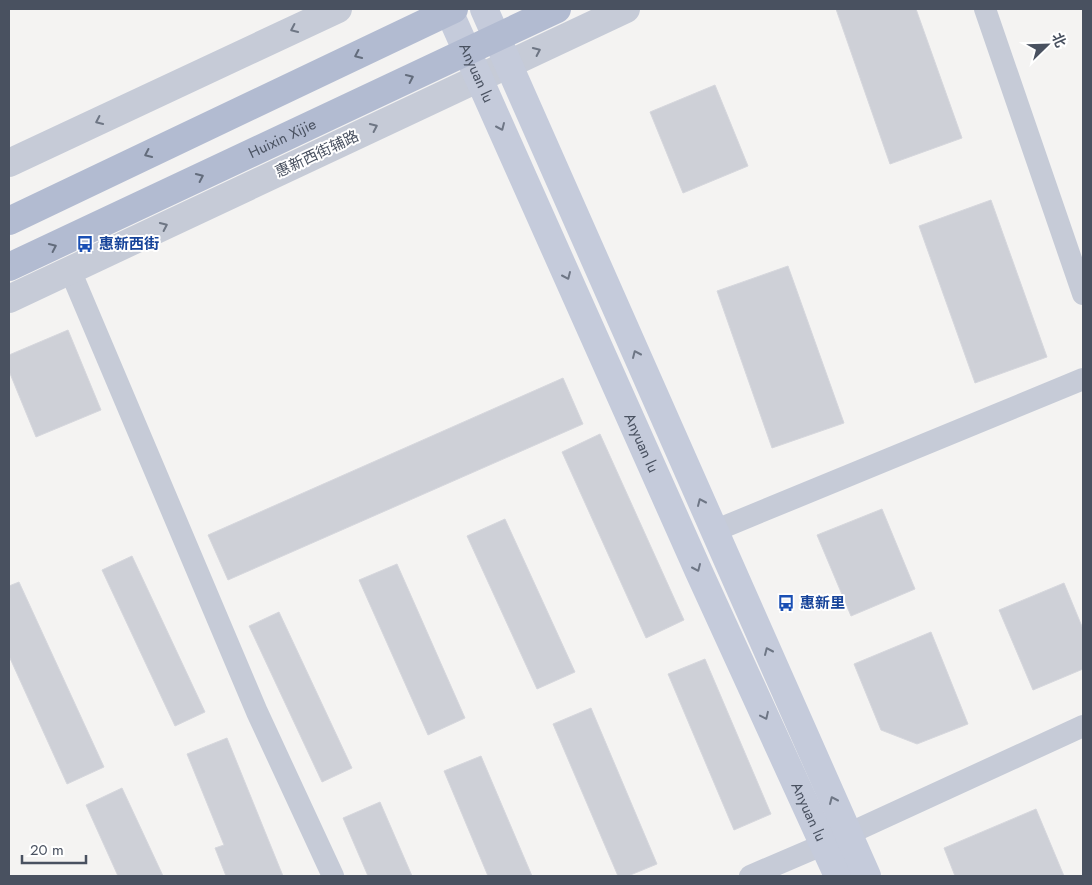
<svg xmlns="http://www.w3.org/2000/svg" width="1092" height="885" font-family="Jost,'Noto Sans SC',sans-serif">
  <rect width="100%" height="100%" fill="#f4f3f2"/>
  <g fill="#ced0d7" stroke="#d6d7dd">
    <polygon points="836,9 916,9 962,138 890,164"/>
    <polygon points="715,85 748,166 683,193 650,112"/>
    <polygon points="991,200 1047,357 975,383 919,226"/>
    <polygon points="788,266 844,423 772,448 717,291"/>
    <polygon points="68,330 101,410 36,437 9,371 9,355"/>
    <polygon points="563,378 583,424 228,580 208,535"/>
    <polygon points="600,434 684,620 646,638 562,452"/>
    <polygon points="882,509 915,589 851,616 817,535"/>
    <polygon points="505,519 575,672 537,689 467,536"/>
    <polygon points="132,556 205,712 175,726 102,570"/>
    <polygon points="397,564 465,718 428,735 359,580"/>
    <polygon points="19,582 104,767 67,784 9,656 9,586"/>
    <polygon points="1064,583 1083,629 1083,669 1033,690 999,610"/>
    <polygon points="279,612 352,768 322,782 249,626"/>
    <polygon points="931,632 968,724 917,744 881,730 854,664"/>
    <polygon points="705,659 771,814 734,830 668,674"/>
    <polygon points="591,708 657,864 628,876 618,876 553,724"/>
    <polygon points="227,738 283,876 226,876 215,848 224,845 187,754"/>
    <polygon points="481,756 532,876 488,876 444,771"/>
    <polygon points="122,788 163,876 118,876 86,805"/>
    <polygon points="380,802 412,876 368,876 343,818"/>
    <polygon points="1036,809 1064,876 955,876 944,848"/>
  </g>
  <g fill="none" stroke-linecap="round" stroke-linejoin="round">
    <g stroke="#c6cbd7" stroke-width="22">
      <polyline points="985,9 1083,294"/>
      <polyline points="70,270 257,712 333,876"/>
      <polyline points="714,531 1083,379"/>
      <polyline points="750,876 848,834 1083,726"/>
    </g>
    <g stroke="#c6cbd7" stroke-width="28">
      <polyline points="9,163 338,9"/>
      <polyline points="9,299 626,9"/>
    </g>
    <g stroke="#c5cbdb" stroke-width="28">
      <path id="s1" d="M448,9L699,572L838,876"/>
      <polyline points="484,9 867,876"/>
    </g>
    <g stroke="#b2bbd1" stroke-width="28">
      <polyline points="9,221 454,9"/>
      <path id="s2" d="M9,267L557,9"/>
    </g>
  </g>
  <defs><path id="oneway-chevron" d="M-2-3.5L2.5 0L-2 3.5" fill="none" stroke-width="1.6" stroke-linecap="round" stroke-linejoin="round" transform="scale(1.25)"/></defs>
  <g stroke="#6e7684">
    <use href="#oneway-chevron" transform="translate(294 29) rotate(155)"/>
    <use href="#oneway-chevron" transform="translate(537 51) rotate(-25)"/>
    <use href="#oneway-chevron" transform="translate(99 121) rotate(155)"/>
    <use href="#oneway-chevron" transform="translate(374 127) rotate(-25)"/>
    <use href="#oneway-chevron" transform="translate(164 226) rotate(-25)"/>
  </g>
  <g stroke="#636c7c">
    <use href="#oneway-chevron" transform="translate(358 55) rotate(155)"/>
    <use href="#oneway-chevron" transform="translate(410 78) rotate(-25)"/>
    <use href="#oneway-chevron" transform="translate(148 154) rotate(155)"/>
    <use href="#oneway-chevron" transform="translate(200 177) rotate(-25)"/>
    <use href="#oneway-chevron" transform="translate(53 247) rotate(-25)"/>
  </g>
  <g stroke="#6e7685">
    <use href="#oneway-chevron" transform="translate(501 127) rotate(66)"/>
    <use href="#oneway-chevron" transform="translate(567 276) rotate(66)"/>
    <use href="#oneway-chevron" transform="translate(636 354) rotate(-114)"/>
    <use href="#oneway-chevron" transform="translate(701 502) rotate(-114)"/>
    <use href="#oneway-chevron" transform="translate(697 568) rotate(66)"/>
    <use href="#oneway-chevron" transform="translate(768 651) rotate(-114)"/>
    <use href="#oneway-chevron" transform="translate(765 716) rotate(65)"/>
    <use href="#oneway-chevron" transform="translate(833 800) rotate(-114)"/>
  </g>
  <defs>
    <g id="bus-bare" transform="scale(1.35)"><path d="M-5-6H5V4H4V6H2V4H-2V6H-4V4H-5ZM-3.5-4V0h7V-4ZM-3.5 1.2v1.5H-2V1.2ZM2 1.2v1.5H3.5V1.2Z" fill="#1a4fb4" stroke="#fff" stroke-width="2.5" paint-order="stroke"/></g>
  </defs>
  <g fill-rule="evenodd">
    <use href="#bus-bare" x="85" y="244"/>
    <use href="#bus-bare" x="786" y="603"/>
  </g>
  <g text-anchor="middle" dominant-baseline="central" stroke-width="4" stroke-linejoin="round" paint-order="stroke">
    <g font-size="15" fill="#495160" stroke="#fff">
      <text stroke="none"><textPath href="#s1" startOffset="70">Anyuan lu</textPath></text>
      <text stroke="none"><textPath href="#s2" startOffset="302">Huixin Xijie</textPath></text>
      <text transform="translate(317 154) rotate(-25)">惠新西街辅路</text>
      <text stroke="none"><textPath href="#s1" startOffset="475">Anyuan lu</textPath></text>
      <text stroke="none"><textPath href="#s1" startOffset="880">Anyuan lu</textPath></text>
    </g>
    <g font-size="15" font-weight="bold" fill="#164399" stroke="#fff" text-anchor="start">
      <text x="99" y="244">惠新西街</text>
      <text x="800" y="603">惠新里</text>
    </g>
  </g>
  <rect width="1092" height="885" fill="none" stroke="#495160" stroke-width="20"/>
  <g transform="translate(1047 45) rotate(67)" stroke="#ffffff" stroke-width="4" paint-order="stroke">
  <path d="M0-4L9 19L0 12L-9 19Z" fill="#495160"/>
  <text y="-8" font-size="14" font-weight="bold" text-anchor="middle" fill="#495160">北</text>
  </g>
  <path d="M22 855v8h64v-8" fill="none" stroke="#495160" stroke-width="2.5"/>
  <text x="30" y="855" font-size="15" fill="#495160" stroke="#ffffff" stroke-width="4" paint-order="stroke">20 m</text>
</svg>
